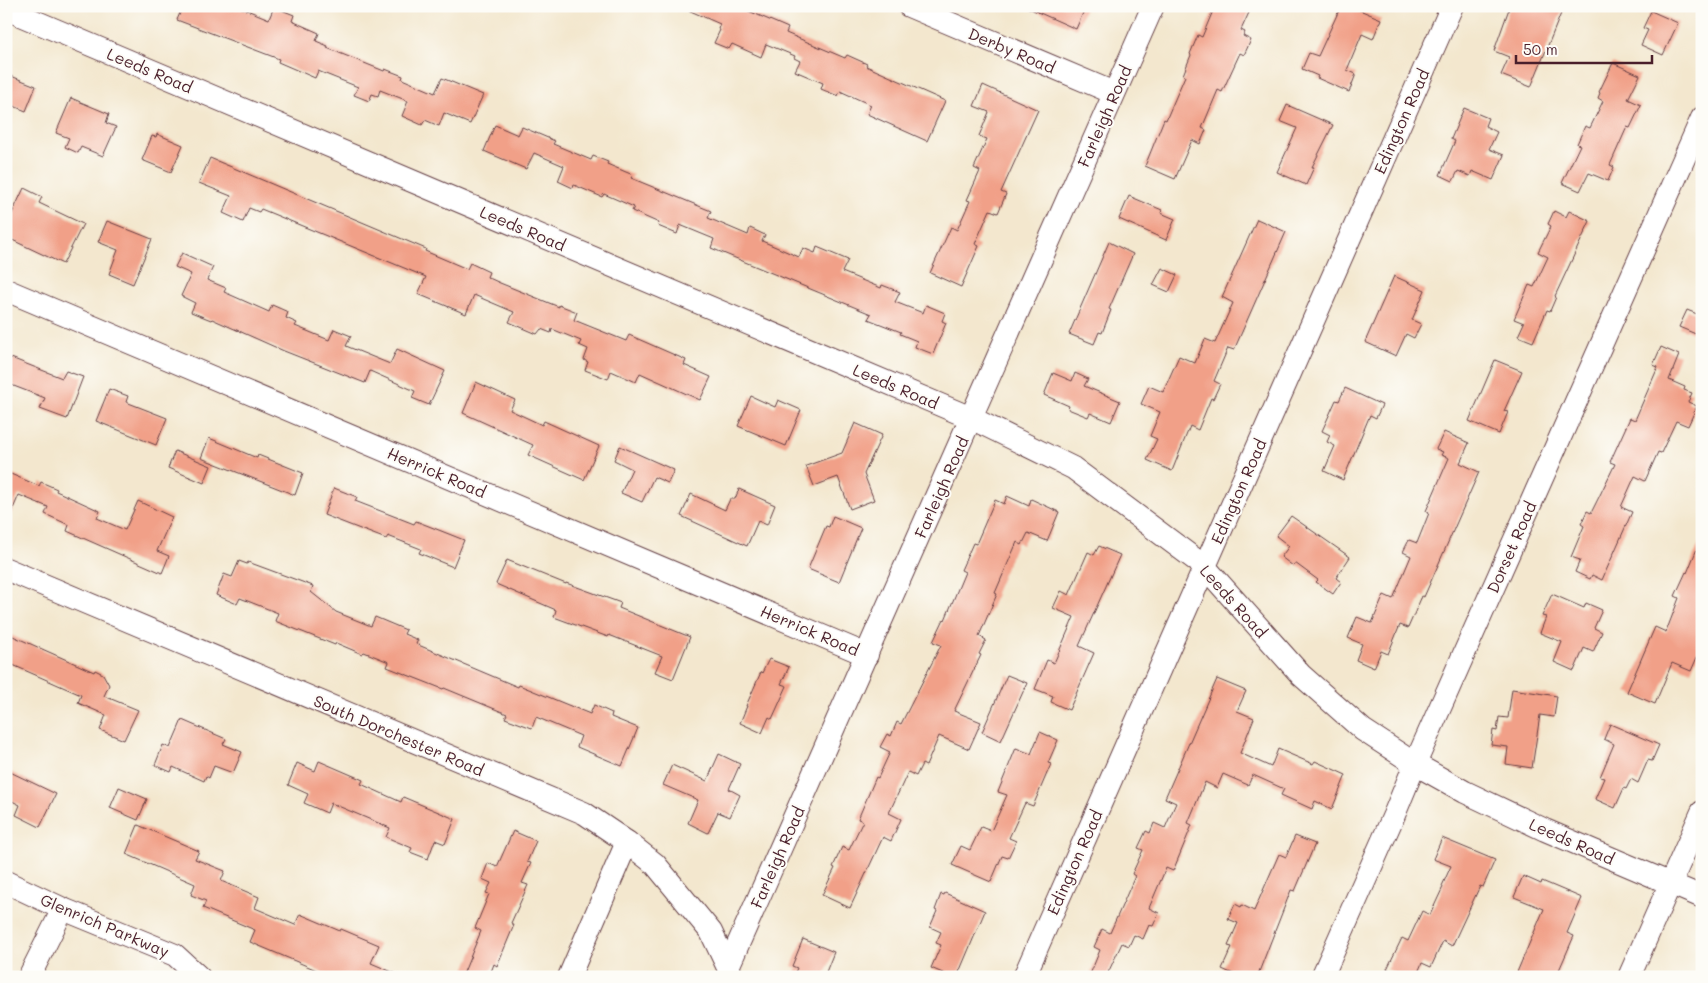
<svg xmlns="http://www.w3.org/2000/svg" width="1708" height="983" font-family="Mali,sans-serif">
  <rect width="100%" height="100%" fill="#fdfcf7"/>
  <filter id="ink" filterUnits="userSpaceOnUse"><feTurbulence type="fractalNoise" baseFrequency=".02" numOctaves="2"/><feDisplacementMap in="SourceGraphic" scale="10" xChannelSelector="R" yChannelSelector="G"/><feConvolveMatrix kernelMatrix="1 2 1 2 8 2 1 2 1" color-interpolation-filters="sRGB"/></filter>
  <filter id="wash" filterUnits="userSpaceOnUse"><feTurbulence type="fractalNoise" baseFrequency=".0096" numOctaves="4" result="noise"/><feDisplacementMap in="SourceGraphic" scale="20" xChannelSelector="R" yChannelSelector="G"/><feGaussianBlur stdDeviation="1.12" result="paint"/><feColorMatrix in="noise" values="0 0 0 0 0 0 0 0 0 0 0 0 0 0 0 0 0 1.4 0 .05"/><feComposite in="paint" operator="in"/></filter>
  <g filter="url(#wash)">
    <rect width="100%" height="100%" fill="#f3e7ce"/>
    <g id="blocks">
      <g fill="#f1a088">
        <polygon points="183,6 237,6 269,19 274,7 294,15 292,21 319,33 316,41 328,46 327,48 384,71 385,69 403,76 402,79 435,93 442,78 483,95 470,124 444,113 439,126 425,120 422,125 402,116 408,101 380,90 378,96 372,94 369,101 354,95 358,87 318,71 315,78 278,62 279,59 177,20"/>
        <polygon points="679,6 737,6 788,28 786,33 845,58 847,55 867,64 866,66 945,101 927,141 867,114 871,105 840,91 838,96 821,89 823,83 795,71 800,61 794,58 795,56 766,44 761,57 732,44 729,49 714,43 720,30 718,29 720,24"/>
        <polygon points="1024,6 1086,6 1076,29"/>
        <polygon points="1215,6 1252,6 1241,30 1245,32 1243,36 1251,40 1244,55 1240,53 1222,92 1218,90 1202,128 1206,130 1200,144 1192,140 1175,179 1145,166 1164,119 1166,120 1185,76 1183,75 1191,55 1190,54 1198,35 1202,37"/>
        <polygon points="1341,6 1350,6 1381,19 1373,39 1362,34 1347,70 1356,74 1349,92 1317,78 1318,76 1302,69 1309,53 1318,56"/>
        <polygon points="1510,6 1564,6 1531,87 1501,75 1509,57 1494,51"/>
        <polygon points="1651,11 1678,23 1663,55 1641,45 1648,30 1643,28"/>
        <polygon points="1613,63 1640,75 1628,99 1641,105 1630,128 1627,127 1610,165 1614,167 1608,181 1589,173 1580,191 1562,183 1580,145 1577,144 1585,126 1590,128 1603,101 1598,98 1600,93 1599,92"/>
        <polygon points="6,74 36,86 26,111 6,103"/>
        <polygon points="983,85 1038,110 1001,192 1006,194 998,213 990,210 975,244 979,246 961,287 930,273 951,227 957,230 970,201 967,200 980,171 974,168 987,139 979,136 989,112 974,106"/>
        <polygon points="71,98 109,114 106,123 116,127 103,156 81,147 78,153 65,147 69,138 56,133"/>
        <polygon points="1287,105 1333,125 1312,167 1314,167 1306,185 1277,172 1297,128 1280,121"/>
        <polygon points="1464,108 1488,118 1485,126 1497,132 1489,149 1504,155 1493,180 1472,171 1470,176 1458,171 1453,181 1440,175 1455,141 1451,139"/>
        <polygon points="495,125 518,135 522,127 555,141 553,144 591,160 593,156 608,162 607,164 633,175 631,178 711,211 708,218 748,235 750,228 765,235 762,241 799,257 803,248 815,253 817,247 848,260 842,272 881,288 882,285 900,292 895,302 923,313 926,305 945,313 942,321 946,323 933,354 915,347 917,341 900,334 901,332 868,319 871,314 711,248 714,239 680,225 677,234 658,226 659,223 632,211 634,207 604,194 602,197 574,185 573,188 558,181 564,166 534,153 526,169 484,151"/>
        <polygon points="157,134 183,145 171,172 142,160 152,136 156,137"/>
        <polygon points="210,158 426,249 425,251 467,269 470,263 489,272 487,277 500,283 559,307 559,305 577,312 574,320 626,341 629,335 686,360 684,365 711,377 700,400 640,373 636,382 611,371 608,379 585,370 588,362 584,360 588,349 579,345 581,341 552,329 551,333 541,329 537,334 509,322 514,312 474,295 466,314 418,294 426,277 261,209 259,212 249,208 243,222 223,213 231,196 199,183"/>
        <polygon points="24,188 42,197 39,203 83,224 63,264 6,237 6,226"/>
        <polygon points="1129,196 1162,210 1161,213 1175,219 1166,240 1119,219"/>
        <polygon points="1554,211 1566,217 1569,211 1590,221 1555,296 1556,297 1550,311 1547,310 1533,342 1518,336 1524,323 1514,319 1529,285 1534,287 1548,257 1538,252 1551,226 1548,224"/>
        <polygon points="1257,219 1286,232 1234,350 1228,348 1214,381 1220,384 1213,399 1211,398 1198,430 1190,426 1172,471 1147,460 1157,439 1150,436 1160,412 1141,404 1149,386 1163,392 1179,356 1195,363 1205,339 1215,343 1233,303 1222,297"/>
        <polygon points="107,221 152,239 133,284 109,274 118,250 98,242"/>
        <polygon points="1109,242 1133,254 1109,309 1111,310 1102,333 1099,332 1094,344 1069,334"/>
        <polygon points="182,253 213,267 207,280 226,288 224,292 269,312 272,305 288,312 286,318 297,323 295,326 329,340 334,329 351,336 346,346 390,364 397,349 445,371 429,405 412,398 415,391 370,371 365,383 284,351 212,319 211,320 191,312 195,303 181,296 191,274 175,267"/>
        <polygon points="1162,268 1177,275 1169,292 1153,285"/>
        <polygon points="1394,276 1425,290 1412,320 1421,324 1414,338 1406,334 1396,356 1365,342"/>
        <polygon points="1687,310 1702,316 1702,327 1698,335 1679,327"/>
        <polygon points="1661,347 1679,355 1669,380 1685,387 1684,390 1692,393 1688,402 1697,406 1688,426 1676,421 1661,453 1658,452 1645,481 1635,476 1621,507 1632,512 1602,580 1592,575 1590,579 1575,572 1580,560 1571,557 1584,526 1581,524 1587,511 1591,513 1599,497 1615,464 1610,462 1630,418 1635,420 1658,367 1653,365"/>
        <polygon points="6,356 62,378 66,371 83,377 67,419 40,409 45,398 6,383"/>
        <polygon points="1495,360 1522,371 1504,411 1508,412 1499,434 1469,421"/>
        <polygon points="1053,373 1072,381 1075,373 1088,379 1084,386 1120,401 1111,422 1090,413 1088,417 1068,409 1069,406 1044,395"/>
        <polygon points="476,382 515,400 510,410 542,425 544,421 599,446 584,480 528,455 533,445 463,413"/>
        <polygon points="1345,388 1382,405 1376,418 1370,415 1343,480 1324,471 1335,446 1327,442 1330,435 1322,431 1336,400 1339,401"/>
        <polygon points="109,389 128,396 126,402 167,418 156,445 96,421"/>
        <polygon points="751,396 775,407 778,400 801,410 786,446 738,426"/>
        <polygon points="855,423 882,435 864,474 874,500 850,509 838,477 814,486 806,466 842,453"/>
        <polygon points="1444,432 1469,443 1460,463 1479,472 1424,597 1422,596 1408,628 1400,625 1388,654 1381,651 1374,668 1356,660 1362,644 1348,638 1357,617 1372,623 1384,595 1393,599 1411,556 1403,552 1409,540 1417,543 1429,513 1426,511 1449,458 1441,455 1443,452 1436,449"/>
        <polygon points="209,438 257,458 258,455 303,473 295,495 201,458"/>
        <polygon points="620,446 674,470 668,483 654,477 642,502 621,493 632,469 614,460"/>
        <polygon points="175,451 211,466 204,483 168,468"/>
        <polygon points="6,472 39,486 41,482 57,489 56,491 100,511 97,518 125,530 138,501 172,517 157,551 169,556 162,573 67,531 69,525 45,514 48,507 19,495 6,525"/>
        <polygon points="334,488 357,497 355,501 414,524 416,521 464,540 453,567 419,553 421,549 388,536 386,539 324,515"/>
        <polygon points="739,489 775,505 767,525 758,521 747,546 681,516 691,494 725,510 730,499 735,499"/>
        <polygon points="1007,496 1029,506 1031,499 1059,512 1047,541 1028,533 1022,545 1017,542 995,593 997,594 979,636 986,640 979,654 981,655 954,711 981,722 969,749 939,736 926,766 922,764 916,776 908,772 889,813 901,819 891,841 883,837 850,908 822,895 835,868 833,867 842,847 849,850 863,821 858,819 876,777 878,778 890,752 880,747 887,734 891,736 897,722 901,724 941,645 933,642 944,619 945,620 965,572 961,570 973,543 976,544 995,500 1004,504"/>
        <polygon points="833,516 861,528 839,582 808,569 826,526 829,527"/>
        <polygon points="1291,516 1350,557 1336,578 1341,582 1333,594 1316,582 1318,580 1295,563 1293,566 1281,557 1289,546 1276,536"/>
        <polygon points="1701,539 1702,646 1691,671 1672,663 1655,704 1627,692 1655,627 1666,632 1679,598 1675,596 1686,572 1687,573"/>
        <polygon points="1099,546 1120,555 1079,646 1094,653 1069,710 1051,702 1053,696 1035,689 1047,660 1054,663 1074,617 1053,608 1061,591 1069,595 1088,552 1094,555"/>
        <polygon points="507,560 566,584 566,583 621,603 619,608 690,637 673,679 655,672 662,656 609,635 608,637 554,617 556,610 496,584"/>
        <polygon points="239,561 247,564 248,562 313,586 311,592 336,612 371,626 375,617 406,630 404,634 418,640 416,644 518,687 519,685 590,714 594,705 612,713 611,717 638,728 622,766 577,747 581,736 536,717 532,728 505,718 507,714 444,688 443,689 387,667 389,662 364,652 362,654 336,643 335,645 275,621 278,613 240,598 237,604 216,595 224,574 232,577"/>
        <polygon points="1552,594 1584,608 1586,603 1602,610 1594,628 1602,632 1593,652 1584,648 1574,671 1554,662 1562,642 1540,633 1546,617 1542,616"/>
        <polygon points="6,633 94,672 95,670 103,674 109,685 104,696 138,710 124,740 100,730 106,715 78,703 81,695 6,662"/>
        <polygon points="769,659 789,667 781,684 787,686 772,719 769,717 762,733 740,723 747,706 746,706 761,672 762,673"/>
        <polygon points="1007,675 1027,683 1001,741 982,732"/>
        <polygon points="1217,679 1246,691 1237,711 1254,718 1240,753 1271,767 1278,749 1313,764 1315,761 1346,775 1332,809 1315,801 1312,809 1281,795 1284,789 1253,775 1248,785 1223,774 1217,788 1205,782 1188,823 1192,825 1173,871 1166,868 1149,908 1159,913 1153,926 1149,925 1143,939 1134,935 1129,946 1122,943 1106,977 1089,977 1100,950 1094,947 1102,929 1110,933 1135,876 1132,874 1143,850 1138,848 1146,831 1150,833 1154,823 1165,828 1176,803 1165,798"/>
        <polygon points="1512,689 1557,696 1554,717 1540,715 1532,768 1506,764 1508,747 1491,745 1493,730 1497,731 1499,717 1508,718"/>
        <polygon points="182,720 226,739 223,744 242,752 233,773 214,766 209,778 206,776 204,781 173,767 171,772 155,765 163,745 170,748"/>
        <polygon points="1610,724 1659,745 1652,761 1648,760 1638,783 1631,779 1626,789 1624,788 1615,808 1595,799 1604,778 1600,777 1614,744 1604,739"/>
        <polygon points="1040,732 1058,740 1048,763 1051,764 1033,806 1025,803 1009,838 1016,841 1008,858 1002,856 991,882 952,865 961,846 970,850 981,827 991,831 1007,795 998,792 1016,748 1031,754"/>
        <polygon points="719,754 740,764 729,789 740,795 730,817 718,812 708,833 688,823 698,800 663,785 672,765 707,781"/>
        <polygon points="319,761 363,780 361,784 401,802 403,797 455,819 445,844 435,840 428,859 410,852 412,848 386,837 390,828 331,803 327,813 304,803 308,794 288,785 297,763 315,771"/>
        <polygon points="6,770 56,794 40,827 16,815 20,805 6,798"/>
        <polygon points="119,787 147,799 138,820 110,808"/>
        <polygon points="138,825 199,851 195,859 225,871 221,881 259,897 255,908 295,925 300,914 340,931 341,929 379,945 371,963 404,977 333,977 250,942 255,930 203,908 206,901 191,895 195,884 126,854"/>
        <polygon points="513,831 536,841 527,862 531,863 522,883 528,885 511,923 514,925 497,966 494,964 489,977 462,977 481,931 475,928 489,894 486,893 491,883 482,879 488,863 497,867"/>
        <polygon points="1295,836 1315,844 1295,891 1291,890 1257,977 1240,977 1222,969 1232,947 1228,946 1238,923 1228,919 1235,904 1241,907 1242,905 1254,911 1279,854 1286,857"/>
        <polygon points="1442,838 1495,860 1483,887 1480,886 1452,946 1443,941 1431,967 1422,963 1416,977 1403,977 1387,969 1402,938 1408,941 1422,911 1430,915 1443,887 1442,886 1451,866 1433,859"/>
        <polygon points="1523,876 1541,884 1542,881 1582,898 1567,933 1574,936 1556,977 1515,977 1544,909 1514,897"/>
        <polygon points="945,893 985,911 957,977 952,977 931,968 941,945 936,943 941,932 930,927 937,911 935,910 941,894 944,895"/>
        <polygon points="803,939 834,952 824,977 793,977 797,968 792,966"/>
      </g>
    </g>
  </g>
  <g filter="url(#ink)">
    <use href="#blocks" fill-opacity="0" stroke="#633d43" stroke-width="1"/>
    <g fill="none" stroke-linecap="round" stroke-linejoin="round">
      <g stroke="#633d43" stroke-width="24">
        <g id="minor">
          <polyline points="909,6 1114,93"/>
          <polyline points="6,9 971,418 1073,468 1204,566 1301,675 1363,730 1415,764 1465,792 1545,830 1702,897"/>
          <polyline points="6,290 867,655"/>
          <polyline points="6,569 584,813 627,842 655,864 711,932 732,976"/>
          <polyline points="6,882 63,909 175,955 199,977"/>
          <polyline points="728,967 1153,6"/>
          <polyline points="29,977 63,909"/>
          <polyline points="569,977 627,842"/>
          <polyline points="1024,977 1452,6"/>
          <polyline points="1322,977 1394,815 1415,764 1702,118"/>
          <polyline points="1629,977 1702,812"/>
        </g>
      </g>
      <use href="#minor" stroke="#fff" stroke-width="22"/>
    </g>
  </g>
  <g text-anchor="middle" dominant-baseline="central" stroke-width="4" stroke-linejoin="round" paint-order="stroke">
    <g font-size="16" fill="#4a1f2b" stroke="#fdfcf7">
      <text transform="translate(1012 50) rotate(23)">Derby Road</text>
      <text transform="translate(150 70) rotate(23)">Leeds Road</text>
      <text transform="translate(1104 116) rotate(-66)">Farleigh Road</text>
      <text transform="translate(1401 121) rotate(-66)">Edington Road</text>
      <text transform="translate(523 228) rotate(23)">Leeds Road</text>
      <text transform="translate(896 386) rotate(23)">Leeds Road</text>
      <text transform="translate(437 472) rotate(23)">Herrick Road</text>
      <text transform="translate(941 487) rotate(-66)">Farleigh Road</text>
      <text transform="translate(1238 491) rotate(-66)">Edington Road</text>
      <text transform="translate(1511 547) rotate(-66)">Dorset Road</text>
      <text transform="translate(1234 601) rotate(48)">Leeds Road</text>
      <text transform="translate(810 630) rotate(23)">Herrick Road</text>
      <text transform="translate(399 735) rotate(23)">South Dorchester Road</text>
      <text transform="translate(1572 841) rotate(24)">Leeds Road</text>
      <text transform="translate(777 857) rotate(-66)">Farleigh Road</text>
      <text transform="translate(1074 862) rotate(-66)">Edington Road</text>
      <text transform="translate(105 925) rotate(23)">Glenrich Parkway</text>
    </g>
  </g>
  <rect width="1708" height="983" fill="none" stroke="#fdfcf7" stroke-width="25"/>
  <path d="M1516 55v8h136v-8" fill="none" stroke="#4a1f2b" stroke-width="2.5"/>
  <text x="1523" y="55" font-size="15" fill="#4a1f2b" stroke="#fdfcf7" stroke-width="4" paint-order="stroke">50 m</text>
</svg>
